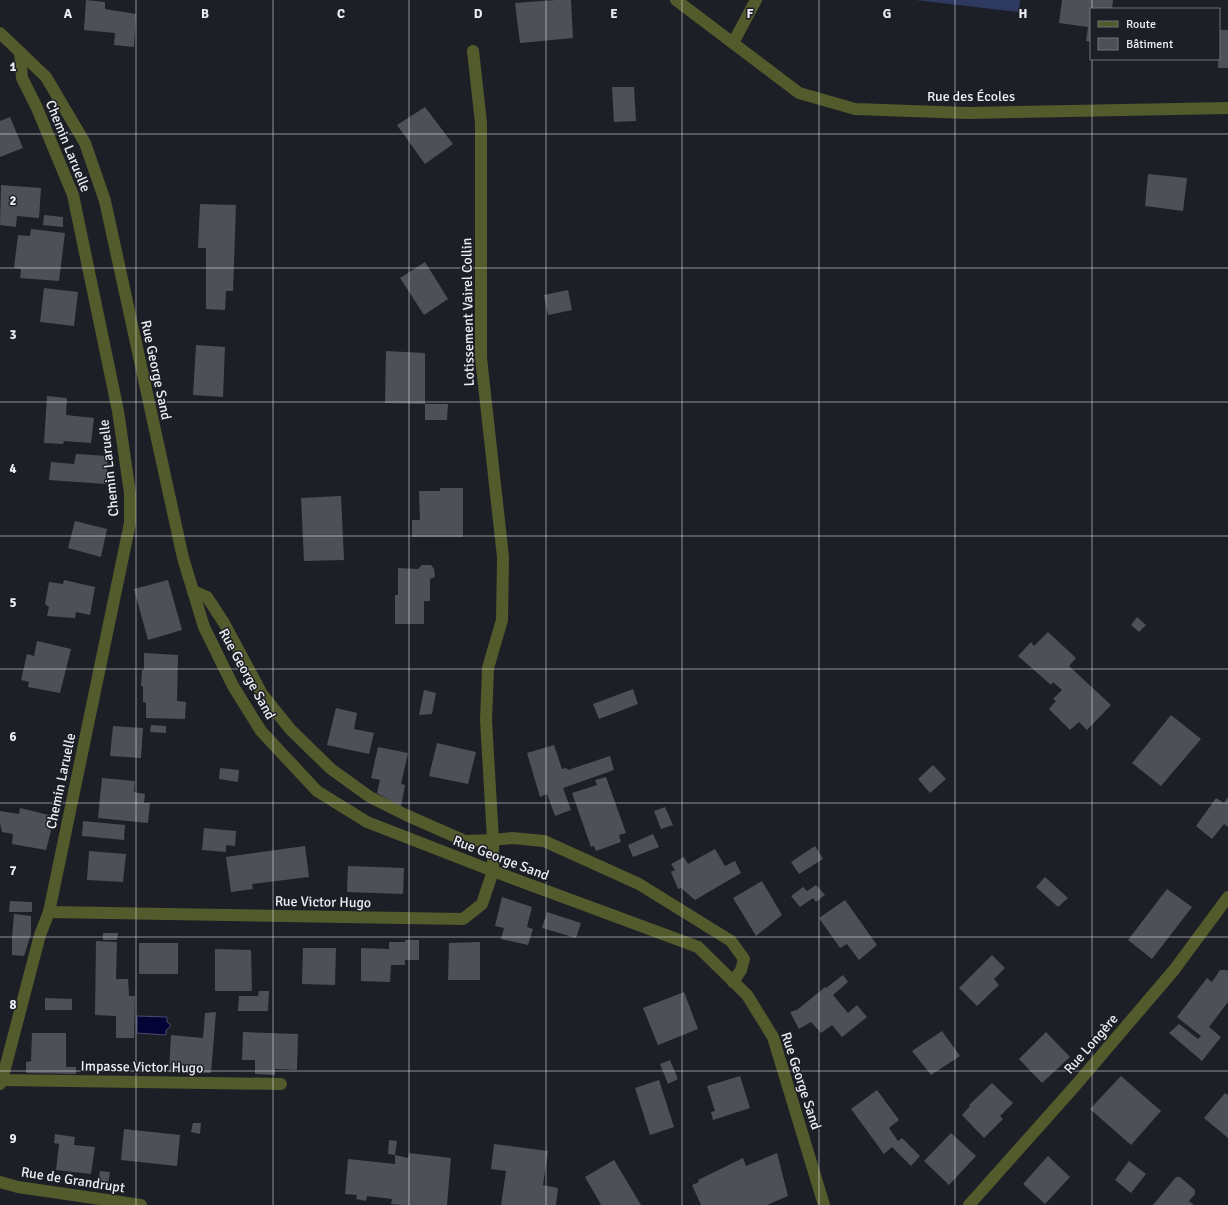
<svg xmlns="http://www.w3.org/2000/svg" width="1228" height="1205" font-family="Signika,sans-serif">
  <rect width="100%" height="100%" fill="#1d1f26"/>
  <polygon fill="#2d395f" points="915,0 1020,0 1019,12"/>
  <polygon fill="#040336" stroke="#4a4a6f" points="137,1016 167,1017 167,1022 170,1024 170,1027 166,1030 166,1035 137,1033"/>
  <g fill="#4e5058">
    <polygon points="86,0 105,2 105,9 136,14 134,47 114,45 115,33 84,30"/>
    <polygon points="556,0 571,0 573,38 520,43 515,3"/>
    <polygon points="1062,0 1113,0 1112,9 1091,9 1091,42 1086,41 1088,27 1059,23"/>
    <polygon points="1219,30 1228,30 1228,68 1218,68"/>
    <polygon points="612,87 634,87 636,121 614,122"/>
    <polygon points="425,107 453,144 425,164 397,125"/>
    <polygon points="10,117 23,148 0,157 0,121"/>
    <polygon points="1148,174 1187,178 1183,211 1145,206"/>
    <polygon points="1,185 41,188 39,218 17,216 16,227 0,225"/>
    <polygon points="200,204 236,205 233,291 226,291 225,310 206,309 206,248 198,248"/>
    <polygon points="44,215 63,217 63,227 43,225"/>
    <polygon points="31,229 65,233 59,281 20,278 21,269 14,268 18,235 30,236"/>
    <polygon points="425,262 448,299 424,315 400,278"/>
    <polygon points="44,288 78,292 74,326 40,322"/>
    <polygon points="568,290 572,310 548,315 544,295"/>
    <polygon points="196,345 225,347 223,397 193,395"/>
    <polygon points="386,351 425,353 425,404 448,404 447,420 425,420 425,404 385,403"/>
    <polygon points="47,396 67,398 66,415 94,418 91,443 64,441 63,444 44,443"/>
    <polygon points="76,454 108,456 106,484 49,480 51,462 74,464"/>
    <polygon points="440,488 463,488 463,537 412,537 412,520 420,520 419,491 440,491"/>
    <polygon points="341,496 344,560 304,561 301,498"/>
    <polygon points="75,521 107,529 101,557 68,548"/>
    <polygon points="422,565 431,565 434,569 435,577 430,579 430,601 424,601 424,624 395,624 395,595 398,595 398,568 418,569"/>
    <polygon points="64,580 95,587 90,615 76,612 75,618 47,616 49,607 45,604 49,582 63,584"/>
    <polygon points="168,580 182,630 148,640 134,589"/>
    <polygon points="1137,617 1146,625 1139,632 1131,625"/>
    <polygon points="1048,632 1076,658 1069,666 1111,705 1087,730 1079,722 1070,730 1049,709 1056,701 1053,699 1062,690 1053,682 1051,685 1018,656 1031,642 1034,646"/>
    <polygon points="37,641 71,649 60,693 28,687 29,682 21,680 27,654 34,656"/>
    <polygon points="144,653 178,655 177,701 186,702 185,719 146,718 146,703 143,702 143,686 141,686 142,670 144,670"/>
    <polygon points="633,689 638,704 599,719 593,704"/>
    <polygon points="424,690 436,693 432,714 419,715"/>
    <polygon points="336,708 357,713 354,729 374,733 369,754 327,745"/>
    <polygon points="1171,715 1201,739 1161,786 1132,763"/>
    <polygon points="151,725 166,726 166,733 150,732"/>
    <polygon points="113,726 143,728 141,758 110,756"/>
    <polygon points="437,743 476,752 468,784 429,776"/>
    <polygon points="554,745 562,769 566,768 568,770 610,756 614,770 563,788 571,810 555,816 547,794 540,797 527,753"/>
    <polygon points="378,747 408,753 401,784 405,785 401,807 377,793 380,780 371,778"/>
    <polygon points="933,765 946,779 930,793 918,779"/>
    <polygon points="220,768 239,770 238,782 219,779"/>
    <polygon points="606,777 626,833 619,835 621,842 596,851 594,846 591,847 572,793 597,785 595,780"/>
    <polygon points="102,778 135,781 134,792 145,794 144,803 150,803 148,823 98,818"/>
    <polygon points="1228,797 1228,827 1224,824 1212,839 1196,826 1216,798 1224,803"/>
    <polygon points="665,807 673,825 661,829 654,811"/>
    <polygon points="20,808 49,815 51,831 46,850 12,844 13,834 2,832 0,823 0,811 19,814"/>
    <polygon points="83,821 125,825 124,840 82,836"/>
    <polygon points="204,828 236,831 235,846 226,845 226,852 202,850"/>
    <polygon points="653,834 659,847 633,857 628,845"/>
    <polygon points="305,846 309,877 252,884 253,889 231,892 226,857"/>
    <polygon points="815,846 823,859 799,874 791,862"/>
    <polygon points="715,849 725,866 735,861 741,873 695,900 681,888 678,889 671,872 675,870 671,864 684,857 688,864"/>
    <polygon points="89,851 126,854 123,882 87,880"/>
    <polygon points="348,866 404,868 403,894 347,892"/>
    <polygon points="1045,877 1068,898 1058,907 1036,887"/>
    <polygon points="762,881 782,915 756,936 733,898"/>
    <polygon points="816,885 825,895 816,902 813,898 800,907 791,896 803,887 807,891"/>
    <polygon points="1167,889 1192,907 1152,959 1128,940"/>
    <polygon points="502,897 532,907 527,927 533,929 528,945 501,939 504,928 495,926"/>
    <polygon points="845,900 877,945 859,960 847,944 840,948 819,918"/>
    <polygon points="10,901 32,902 32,912 9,912"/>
    <polygon points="547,912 581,923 576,938 542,928"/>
    <polygon points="14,914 31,916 31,934 24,956 12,955 12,938"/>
    <polygon points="103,933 118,933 117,940 103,940"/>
    <polygon points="405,940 419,940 419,960 405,960 405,965 391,965 390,982 361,981 361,948 389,949 389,942 405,942"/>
    <polygon points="96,941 117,942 116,979 128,979 129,996 135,996 134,1038 116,1038 116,1016 95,1015"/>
    <polygon points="480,942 480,980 448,980 449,943"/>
    <rect x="139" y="943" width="39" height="31"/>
    <polygon points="303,948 336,948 335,985 302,984"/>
    <polygon points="215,949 251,950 252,991 215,991"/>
    <polygon points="992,955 1005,968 994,979 999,985 977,1006 959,988"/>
    <polygon points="1220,970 1226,970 1228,971 1228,1002 1209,1027 1221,1037 1202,1061 1169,1033 1179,1024 1198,1039 1201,1036 1177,1017 1207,978 1212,982"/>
    <polygon points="843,975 848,982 833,995 848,1013 857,1005 867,1017 842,1037 832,1025 821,1033 811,1022 799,1029 790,1012 797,1010 825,987 826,988"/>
    <polygon points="259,991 269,991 268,1011 238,1011 239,996 258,996"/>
    <polygon points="684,992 698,1029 658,1045 643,1008"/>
    <polygon points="45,998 72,999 72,1010 45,1010"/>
    <polygon points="216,1012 211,1073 169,1072 171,1035 203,1038 205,1013"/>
    <polygon points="942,1031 960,1056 931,1075 912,1051"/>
    <polygon points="243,1032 298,1034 297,1070 275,1069 275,1075 255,1074 255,1060 242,1060"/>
    <polygon points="1046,1032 1070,1057 1042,1083 1019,1059"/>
    <polygon points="32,1033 66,1033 66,1067 76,1067 76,1074 26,1073 26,1062 31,1061"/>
    <polygon points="670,1060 678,1079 668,1084 660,1064"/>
    <polygon points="740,1076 750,1108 713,1120 711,1112 715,1111 707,1086"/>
    <polygon points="1121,1076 1161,1111 1131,1145 1090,1109"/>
    <polygon points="659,1080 674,1127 650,1135 635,1088"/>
    <polygon points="992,1083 1013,1103 1000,1116 1003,1119 984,1138 962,1115 970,1106 969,1105"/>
    <polygon points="877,1090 899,1120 889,1128 898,1141 902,1138 920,1156 911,1166 892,1147 884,1154 851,1109"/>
    <polygon points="1225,1093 1228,1095 1228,1138 1204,1118"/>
    <polygon points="193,1123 201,1123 200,1134 191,1132"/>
    <polygon points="124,1129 180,1135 177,1166 121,1160"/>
    <polygon points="951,1133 976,1156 949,1185 924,1161"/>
    <polygon points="55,1134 75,1137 74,1145 95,1147 91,1174 56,1170 59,1144 54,1143"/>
    <polygon points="389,1140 397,1141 395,1155 408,1158 409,1153 451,1158 447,1205 403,1205 391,1204 392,1199 367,1196 366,1201 356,1199 357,1195 345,1194 348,1159 395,1164 395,1155 388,1154"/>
    <polygon points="494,1144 548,1151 543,1185 558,1188 556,1205 501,1205 506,1171 491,1169"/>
    <polygon points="777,1153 788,1196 767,1205 701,1205 692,1185 699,1182 698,1180 743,1158 746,1166"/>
    <polygon points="1048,1156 1070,1177 1045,1204 1023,1184"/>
    <polygon points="614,1160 641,1205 601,1205 600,1203 585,1177"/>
    <polygon points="1129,1161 1146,1174 1131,1193 1115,1180"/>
    <polygon points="100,1171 110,1172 108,1185 98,1184"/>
    <polygon points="1176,1177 1180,1177 1195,1190 1195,1194 1189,1201 1194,1205 1153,1205"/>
  </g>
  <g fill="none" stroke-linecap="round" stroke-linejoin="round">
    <polyline stroke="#535a2b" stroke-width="12" points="193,591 207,597 224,623 262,694 290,729 331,769 370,797 406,815 465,841 493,840"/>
    <g stroke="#535a2b" stroke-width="12">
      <polyline points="676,0 799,93 855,109 968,113 1228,108"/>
      <polyline points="0,33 46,77 85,143 105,201 183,558 204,627 233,686 261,731 317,791 367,822 493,871 698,947 747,995 773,1037 824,1205"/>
      <polyline points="733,43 756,0"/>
      <polyline points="20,52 22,78 37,108 73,195 118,411 130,493 130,523 49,912"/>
      <polyline points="493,840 512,838 544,841 639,884 731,941 744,959 741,970 733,982"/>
      <polyline points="2,1080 281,1084"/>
      <polyline points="0,1084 2,1080 40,935 49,912 463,919 482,904 493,871 493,840 486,720 488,668 502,620 503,557 481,358 481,123 473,51"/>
      <polyline points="0,1182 18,1187 141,1205"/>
      <polyline points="969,1205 1075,1086 1174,970 1228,897"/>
    </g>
  </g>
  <path fill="none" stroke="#edeef3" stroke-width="1" stroke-opacity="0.55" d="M136,0V1205M273,0V1205M409,0V1205M546,0V1205M682,0V1205M819,0V1205M955,0V1205M1092,0V9M1092,59V1205M0,134H1228M0,268H1228M0,402H1228M0,536H1228M0,669H1228M0,803H1228M0,937H1228M0,1071H1228"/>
  <g text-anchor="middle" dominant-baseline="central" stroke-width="3" stroke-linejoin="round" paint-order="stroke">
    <g font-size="14" fill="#edeef3" stroke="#1d1f26">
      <text x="971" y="96">Rue des Écoles</text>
      <text transform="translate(68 146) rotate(68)">Chemin Laruelle</text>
      <text transform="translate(468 312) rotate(-91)">Lotissement Vairel Collin</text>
      <text transform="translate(156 370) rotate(78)">Rue George Sand</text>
      <text transform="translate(109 468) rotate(-96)">Chemin Laruelle</text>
      <text transform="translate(247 674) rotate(61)">Rue George Sand</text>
      <text transform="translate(61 781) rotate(-78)">Chemin Laruelle</text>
      <text transform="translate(501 858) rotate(21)">Rue George Sand</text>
      <text transform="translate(323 902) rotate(1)">Rue Victor Hugo</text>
      <text transform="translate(1091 1044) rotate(-49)">Rue Longère</text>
      <text transform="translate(142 1067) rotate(1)">Impasse Victor Hugo</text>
      <text transform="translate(801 1081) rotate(72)">Rue George Sand</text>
      <text transform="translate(73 1180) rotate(9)">Rue de Grandrupt</text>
    </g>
  </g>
  <g font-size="13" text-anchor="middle" font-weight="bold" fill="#edeef3" stroke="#1d1f26" stroke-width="3" stroke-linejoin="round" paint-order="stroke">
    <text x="68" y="18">A</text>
    <text x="205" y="18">B</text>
    <text x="341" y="18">C</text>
    <text x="478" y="18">D</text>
    <text x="614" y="18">E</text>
    <text x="750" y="18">F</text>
    <text x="887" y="18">G</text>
    <text x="1023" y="18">H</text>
    <text x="13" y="71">1</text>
    <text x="13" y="205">2</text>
    <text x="13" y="339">3</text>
    <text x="13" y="473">4</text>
    <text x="13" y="607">5</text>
    <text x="13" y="741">6</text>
    <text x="13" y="875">7</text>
    <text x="13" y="1009">8</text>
    <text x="13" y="1143">9</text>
  </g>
  <rect x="1090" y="8" width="130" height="52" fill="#1d1f26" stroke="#707278"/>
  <rect x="1098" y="21" width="20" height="6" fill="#535a2b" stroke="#707278"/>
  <text x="1126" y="28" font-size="12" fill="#edeef3">Route</text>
  <rect x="1098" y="38" width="20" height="12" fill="#4e5058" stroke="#707278"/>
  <text x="1126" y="48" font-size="12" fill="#edeef3">Bâtiment</text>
</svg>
